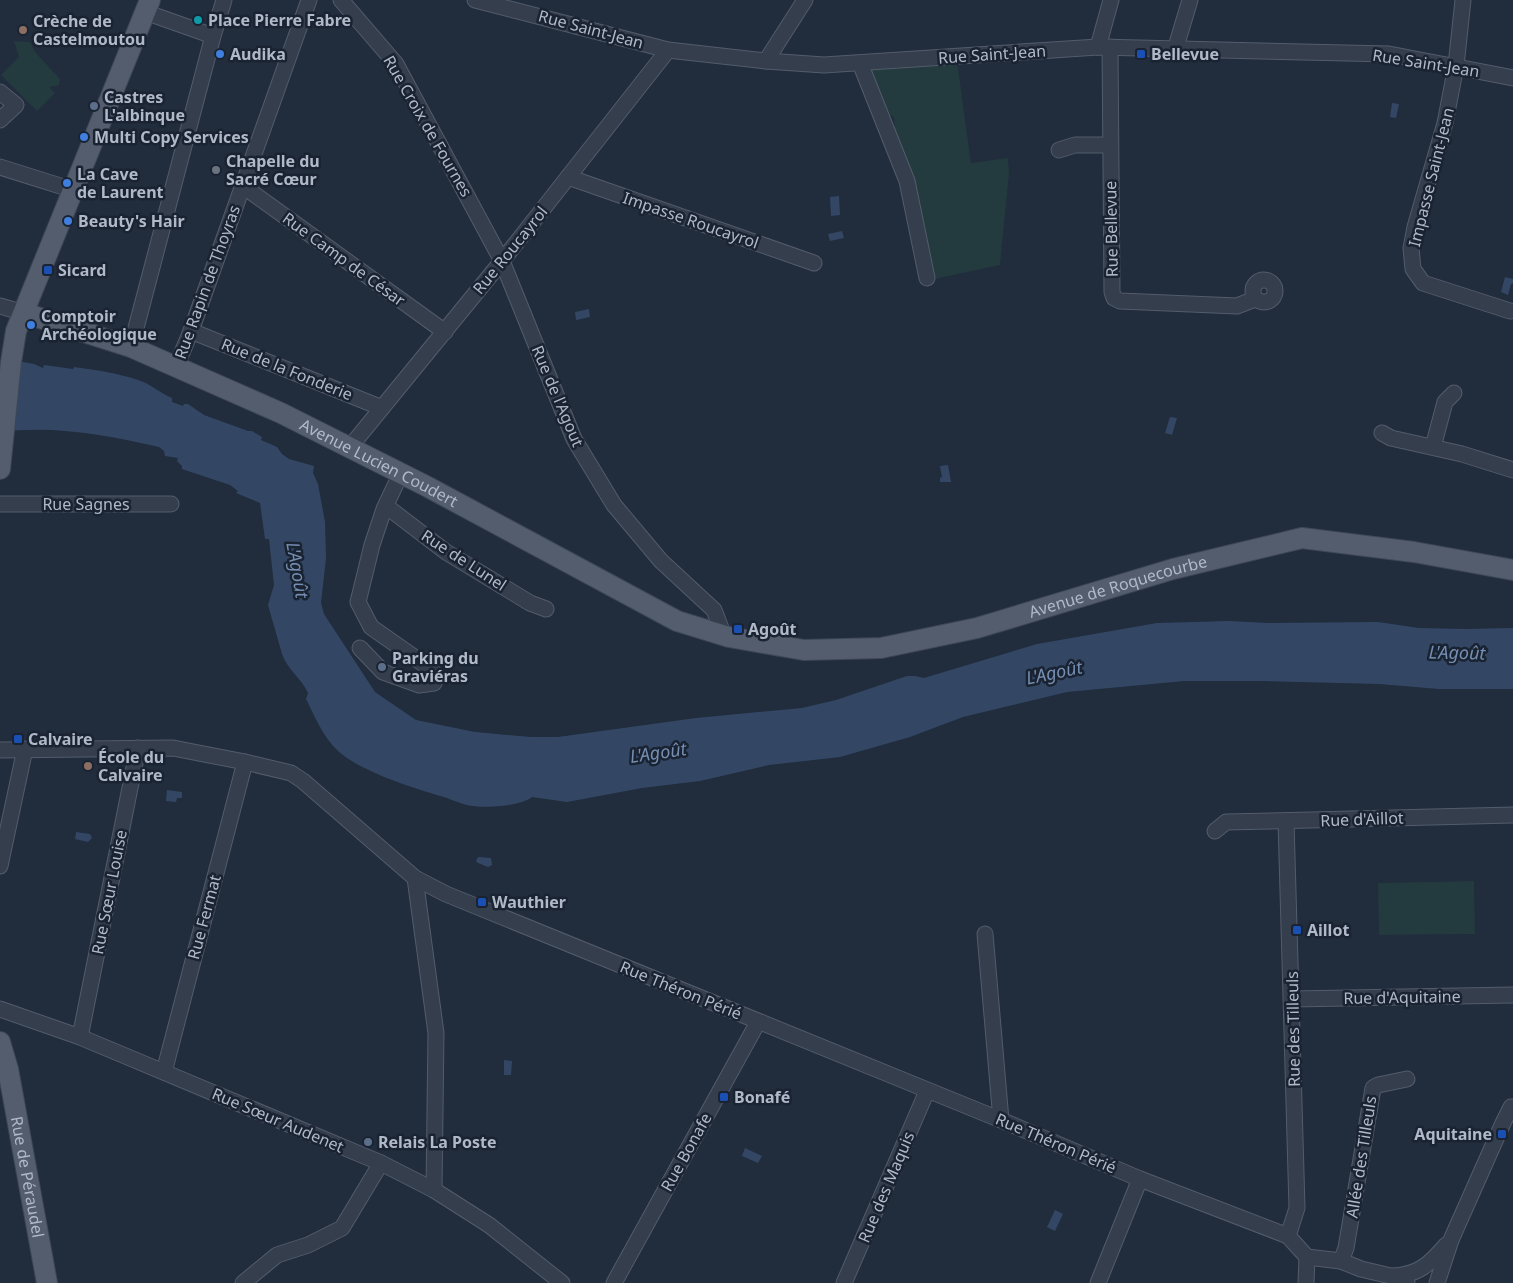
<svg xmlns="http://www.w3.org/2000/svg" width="1513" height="1283" font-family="'Noto Sans',sans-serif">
  <rect width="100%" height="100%" fill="#212c3d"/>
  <g fill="#233a3e">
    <polygon points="14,41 30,42 35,52 60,79 59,85 49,87 55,93 37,111 1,75 19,57"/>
    <polygon points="957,61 971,163 1008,158 1009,174 1000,265 930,280 909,179 913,174 893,131 895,128 894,117 890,115 871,70 906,68 906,65"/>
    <polygon points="1474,881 1475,934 1379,935 1378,883"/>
  </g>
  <g fill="#334765">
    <polygon points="1392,103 1399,104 1396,118 1390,117"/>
    <polygon points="839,196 840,215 831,216 830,197"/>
    <polygon points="842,231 844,238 830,241 828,234"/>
    <polygon points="1505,277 1513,279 1513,283 1511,284 1508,295 1501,292"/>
    <polygon points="589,309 590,317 576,320 575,312"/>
    <path d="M18,361L34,364L43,368L44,365L73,369L74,367C96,370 117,373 138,380C151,384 160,393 172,398V402L183,406L184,404H188L204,415L248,431H252L262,437L261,440L277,447L282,454L289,459L314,466L313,473L318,484L325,522L326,558L321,603L324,614L375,692L416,720L475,732L531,737H558L696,718L802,708L836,700L907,676H915L924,678L1037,644L1157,623L1229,621L1268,623L1378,622L1419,628L1467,629L1513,628V689H1439L1379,684L1263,681H1184L1067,692L963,717L910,737L840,757L769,765L700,781L642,788L567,802L532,797C521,806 487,808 472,806C464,805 455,801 447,798C416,789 361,772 338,751C323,737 315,717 306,699L308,693C302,679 287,669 282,654L268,605L274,585L269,539H265L260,503L236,493L238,491L230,485L182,469V466L177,461L178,458L165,456L164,451L159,447C108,435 53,425 0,432V364Z"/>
    <polygon points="1170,417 1177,418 1172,435 1165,433"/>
    <polygon points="948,465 951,482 940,482 940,478 942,477 940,466"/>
    <polygon points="167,790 182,792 182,798 177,798 176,802 166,801"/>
    <polygon points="76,832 90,834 92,838 88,842 75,839"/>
    <polygon points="478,857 491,858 492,865 488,867 478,863 476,861"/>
    <polygon points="504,1060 512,1061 511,1075 504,1075"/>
    <polygon points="745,1148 762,1156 758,1163 742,1156"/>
    <polygon points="1055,1210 1063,1214 1055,1231 1047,1227"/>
  </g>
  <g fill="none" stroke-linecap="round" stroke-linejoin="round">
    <g stroke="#535c6b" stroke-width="17">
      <g id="minor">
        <polyline points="341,0 396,64 502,261 574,439 614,505 661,561 714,610 724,636"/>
        <polyline points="475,0 668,50 766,61 824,65 1098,47 1389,54 1513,78"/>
        <polyline points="1463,0 1456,66 1445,123 1415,227 1411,248 1413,269 1423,283 1510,311"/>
        <polyline points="145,12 213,36"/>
        <polyline points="1098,47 1111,0"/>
        <polyline points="1110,47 1112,292 1114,298 1120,301 1237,306 1255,299"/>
        <polyline points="1175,50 1190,0"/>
        <polyline points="766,61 805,0"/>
        <polyline points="860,63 907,181 927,278"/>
        <polyline points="0,92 16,105 0,120"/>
        <polyline points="1059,150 1075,145 1110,145"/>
        <polyline points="0,167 73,190"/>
        <polyline points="568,177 814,263"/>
        <polyline points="243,186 445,332"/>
        <circle cx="1264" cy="291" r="11"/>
        <polyline points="0,306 24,313"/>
        <polyline points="191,331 382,408"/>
        <polyline points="131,347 213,36 224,0"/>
        <polyline points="176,367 191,331 309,0"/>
        <polyline points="1382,433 1391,438 1462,454 1513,470"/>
        <polyline points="350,447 502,261 668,50"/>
        <polyline points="1433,447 1445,402 1454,393"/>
        <polyline points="0,504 171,504"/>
        <polyline points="386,506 446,552 530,603 546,609"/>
        <polyline points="360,648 383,672 419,685 434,683 437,676 428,667 371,627 358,602 372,545 384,509 401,473"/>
        <polyline points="0,750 173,748 245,762 291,773 303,781 415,878 446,894 1001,1120 1140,1179 1288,1236 1307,1257 1341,1261 1361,1269 1391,1276 1407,1283"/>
        <polyline points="1286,821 1297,1208 1288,1236"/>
        <polyline points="1215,831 1226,822 1513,815"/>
        <polyline points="0,866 25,749"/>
        <polyline points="415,878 436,1033 434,1190"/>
        <polyline points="985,934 1001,1120"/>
        <polyline points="1292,999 1513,995"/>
        <polyline points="0,1009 80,1037 381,1163 434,1190 489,1225 562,1283"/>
        <polyline points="80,1037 138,748"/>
        <polyline points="164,1072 245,762"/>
        <polyline points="1341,1261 1346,1248 1373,1088 1378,1085 1407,1079"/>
        <path d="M1393,1276C1418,1275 1430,1264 1446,1245"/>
        <polyline points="243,1283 277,1255 308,1245 342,1228 381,1163"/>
        <polyline points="614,1283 758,1022"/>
        <polyline points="844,1283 927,1091"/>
        <polyline points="1098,1283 1140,1179"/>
        <polyline points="1306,1283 1307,1257"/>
        <polyline points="1437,1283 1451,1240 1503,1123 1511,1107 1513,1107"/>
      </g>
    </g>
    <g stroke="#3e4756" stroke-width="22">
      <g id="major">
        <path id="s1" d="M24,313L131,347L281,413L428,487L677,621L729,637L804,650L881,648L977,628L1173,569L1302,538L1414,552L1513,570"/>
        <polyline points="0,469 11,362 16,331 150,0"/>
        <path id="s2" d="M0,1042L8,1069L47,1283"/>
      </g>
    </g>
    <use href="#minor" stroke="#353e4d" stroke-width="15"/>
    <use href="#major" stroke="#535d6d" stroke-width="20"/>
  </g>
  <circle fill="#0f9aa8" stroke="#1a2332" stroke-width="2" cx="198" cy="20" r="5"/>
  <g fill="#8d6e63" stroke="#1a2332" stroke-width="2">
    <circle cx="23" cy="30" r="5"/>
    <circle cx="88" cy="766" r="5"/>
  </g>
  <g fill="#3f7fe0" stroke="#1a2332" stroke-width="2">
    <circle cx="220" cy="54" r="5"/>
    <circle cx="84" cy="137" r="5"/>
    <circle cx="67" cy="183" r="5"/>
    <circle cx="68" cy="221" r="5"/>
    <circle cx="31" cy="325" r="5"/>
  </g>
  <g fill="#1a4fb4" stroke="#1a2332" stroke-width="2">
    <rect x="1136" y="49" width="10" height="10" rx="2.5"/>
    <rect x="43" y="265" width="10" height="10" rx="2.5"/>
    <rect x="733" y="624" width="10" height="10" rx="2.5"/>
    <rect x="13" y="734" width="10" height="10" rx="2.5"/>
    <rect x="477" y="897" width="10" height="10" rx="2.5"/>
    <rect x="1292" y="925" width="10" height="10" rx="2.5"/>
    <rect x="719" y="1092" width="10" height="10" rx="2.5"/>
    <rect x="1497" y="1129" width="10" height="10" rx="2.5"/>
  </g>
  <g fill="#5c6f8a" stroke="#1a2332" stroke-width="2">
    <circle cx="94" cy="106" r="5"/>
    <circle cx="382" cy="667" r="5"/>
    <circle cx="368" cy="1142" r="5"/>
  </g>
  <circle fill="#6b7280" stroke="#1a2332" stroke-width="2" cx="216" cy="170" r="5"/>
  <g text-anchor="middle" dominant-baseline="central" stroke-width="5" stroke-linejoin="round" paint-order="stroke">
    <g font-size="16" font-weight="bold" fill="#b0b9c9" stroke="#1a2332" text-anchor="start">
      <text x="208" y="20">Place Pierre Fabre</text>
      <text x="33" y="21">Crèche de<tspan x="33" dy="18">Castelmoutou</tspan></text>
      <text x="230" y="54">Audika</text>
      <text x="1151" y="54">Bellevue</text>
      <text x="104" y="97">Castres<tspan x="104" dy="18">L'albinque</tspan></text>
      <text x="94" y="137">Multi Copy Services</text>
      <text x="226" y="161">Chapelle du<tspan x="226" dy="18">Sacré Cœur</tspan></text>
      <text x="77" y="174">La Cave<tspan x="77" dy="18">de Laurent</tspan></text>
      <text x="78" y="221">Beauty's Hair</text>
      <text x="58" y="270">Sicard</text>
      <text x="41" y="316">Comptoir<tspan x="41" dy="18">Archéologique</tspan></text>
      <text x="748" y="629">Agoût</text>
      <text x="392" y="658">Parking du<tspan x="392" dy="18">Graviéras</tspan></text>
      <text x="28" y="739">Calvaire</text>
      <text x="98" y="757">École du<tspan x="98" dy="18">Calvaire</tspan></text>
      <text x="492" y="902">Wauthier</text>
      <text x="1307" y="930">Aillot</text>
      <text x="734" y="1097">Bonafé</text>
      <text x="1492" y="1134" text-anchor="end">Aquitaine</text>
      <text x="378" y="1142">Relais La Poste</text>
    </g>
    <g font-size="16" fill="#b0b9c9" stroke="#1a2332">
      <text transform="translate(591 29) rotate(15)">Rue Saint-Jean</text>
      <text transform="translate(992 54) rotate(-4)">Rue Saint-Jean</text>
      <text transform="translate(1426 63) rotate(9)">Rue Saint-Jean</text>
      <text transform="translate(428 126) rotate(60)">Rue Croix de Fournes</text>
      <text transform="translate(1431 177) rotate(-76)">Impasse Saint-Jean</text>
      <text transform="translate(691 220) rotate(19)">Impasse Roucayrol</text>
      <text transform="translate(1111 229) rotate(-91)">Rue Bellevue</text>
      <text transform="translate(510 250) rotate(-51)">Rue Roucayrol</text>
      <text transform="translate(344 259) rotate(36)">Rue Camp de César</text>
      <text transform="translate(207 282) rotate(-70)">Rue Rapin de Thoyras</text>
      <text transform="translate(287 369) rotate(22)">Rue de la Fonderie</text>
      <text transform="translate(558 396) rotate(67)">Rue de l'Agout</text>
      <text stroke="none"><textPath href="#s1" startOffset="386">Avenue Lucien Coudert</textPath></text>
      <text x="86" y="504">Rue Sagnes</text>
      <text transform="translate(464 560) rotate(33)">Rue de Lunel</text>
      <text stroke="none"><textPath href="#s1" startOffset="1176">Avenue de Roquecourbe</textPath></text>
      <text transform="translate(1362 819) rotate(-2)">Rue d'Aillot</text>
      <text transform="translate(109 892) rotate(-79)">Rue Sœur Louise</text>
      <text transform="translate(204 917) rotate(-75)">Rue Fermat</text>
      <text transform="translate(681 990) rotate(22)">Rue Théron Périé</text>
      <text transform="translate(1402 997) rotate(-1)">Rue d'Aquitaine</text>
      <text transform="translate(1293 1029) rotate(-91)">Rue des Tilleuls</text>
      <text transform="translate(278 1120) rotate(23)">Rue Sœur Audenet</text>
      <text transform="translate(1056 1143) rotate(23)">Rue Théron Périé</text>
      <text transform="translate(686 1152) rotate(-61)">Rue Bonafe</text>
      <text transform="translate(1361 1157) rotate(-81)">Allée des Tilleuls</text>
      <text stroke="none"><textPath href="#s2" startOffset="138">Rue de Péraudel</textPath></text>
      <text transform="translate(886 1187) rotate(-67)">Rue des Maquis</text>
    </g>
    <g font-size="18" font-style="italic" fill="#758eb2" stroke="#1a2332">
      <text transform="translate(298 570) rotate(80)">L'Agoût</text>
      <text transform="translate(1457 652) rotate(1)">L'Agoût</text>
      <text transform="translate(1054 672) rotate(-12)">L'Agoût</text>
      <text transform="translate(658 752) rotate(-8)">L'Agoût</text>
    </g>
  </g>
</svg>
